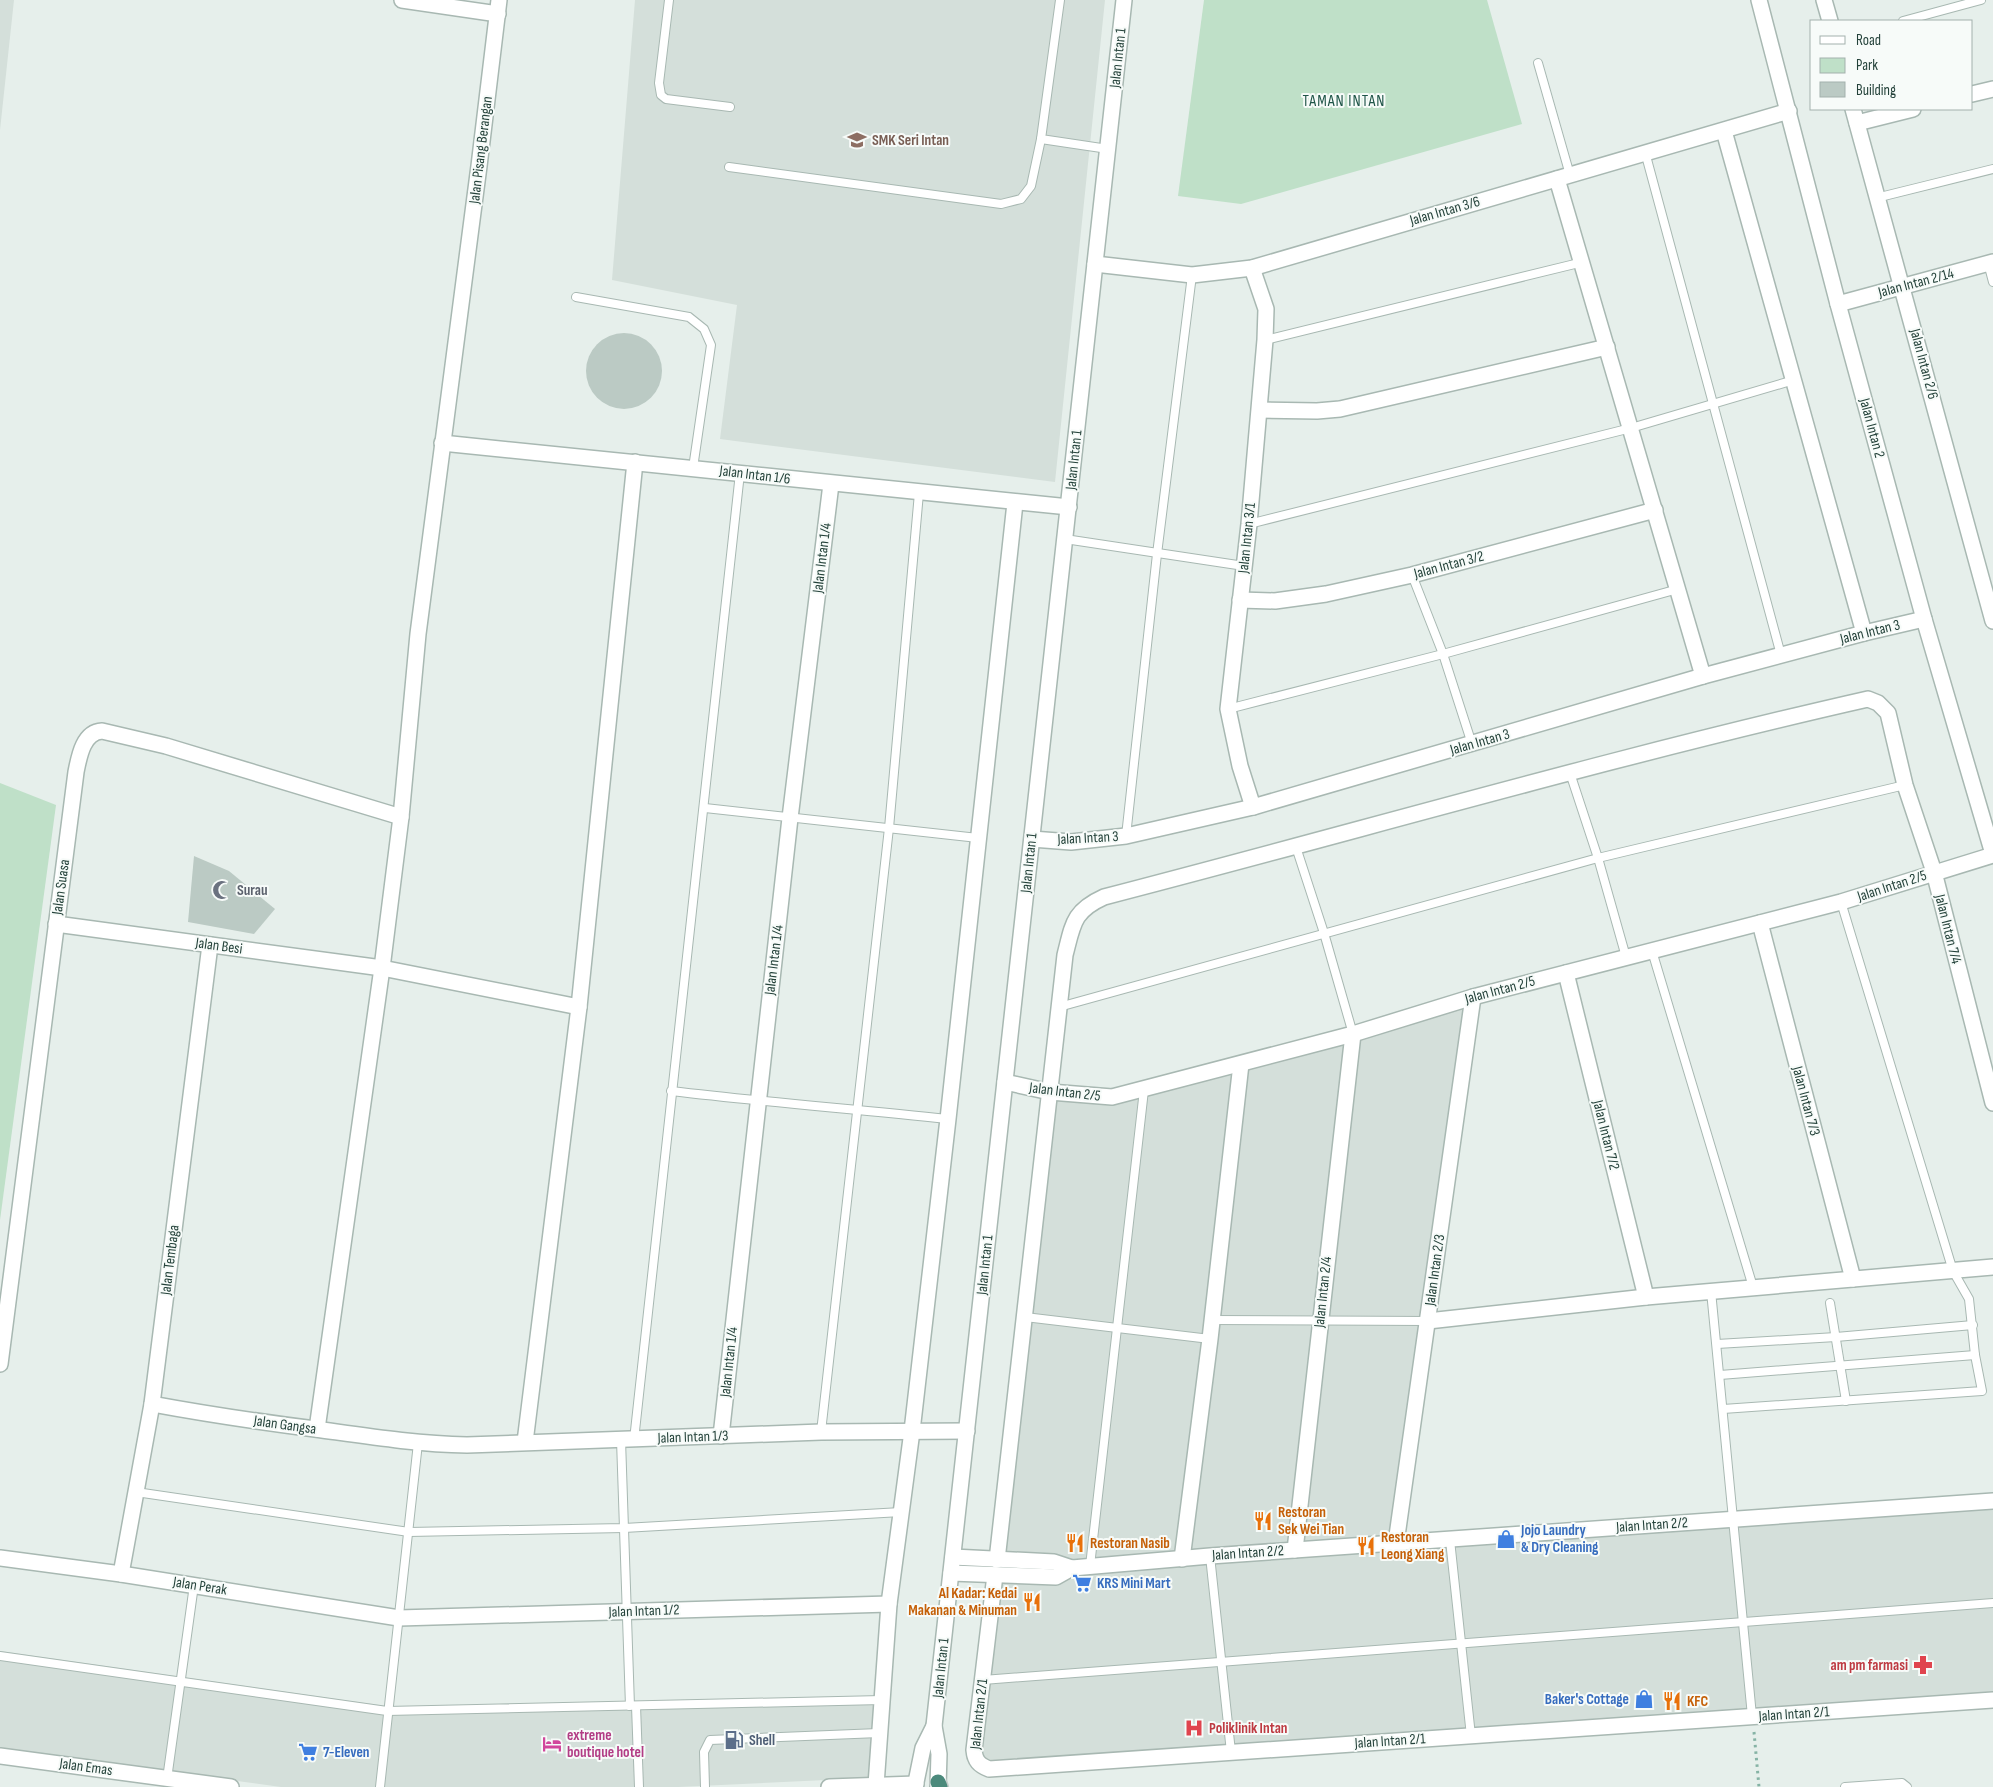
<svg xmlns="http://www.w3.org/2000/svg" width="1993" height="1787" font-family="'Sofia Sans Condensed',sans-serif">
  <rect width="100%" height="100%" fill="#e6efeb"/>
  <g fill="#d4dfda">
    <polygon points="0,0 14,0 0,130"/>
    <polygon points="635,0 1105,0 1055,482 720,439 737,305 612,280"/>
    <polygon points="1480,987 1478,1012 1404,1534 1993,1495 1993,1706 984,1776 966,1759 1043,1083 1111,1090 1358,1024"/>
    <polygon points="0,1651 393,1707 874,1696 868,1778 678,1787 281,1787 0,1749"/>
  </g>
  <g fill="#bfe0c8">
    <polygon points="1204,0 1487,0 1522,124 1241,204 1178,196"/>
    <polygon points="0,783 56,805 0,1220"/>
  </g>
  <g fill="#bbcac4">
    <circle cx="624" cy="371" r="38"/>
    <polygon points="194,856 229,871 275,909 254,934 188,922"/>
  </g>
  <g fill="none" stroke-linecap="round" stroke-linejoin="round">
    <g stroke="#a8b8b2" stroke-width="10">
      <g id="service">
        <polyline points="669,0 659,83 661,95 666,99 730,107"/>
        <polyline points="1060,0 1041,139 1108,149"/>
        <polyline points="1903,21 1981,0"/>
        <polyline points="1538,63 1570,175"/>
        <polyline points="1645,152 1781,655"/>
        <polyline points="729,167 1001,204 1021,199 1031,186 1041,139"/>
        <polyline points="1876,198 1993,169"/>
        <polyline points="1988,263 1993,282"/>
        <polyline points="576,297 689,317 704,329 711,345 693,468"/>
        <polyline points="1265,340 1583,262"/>
        <polyline points="1249,524 1631,428 1794,380"/>
        <polyline points="1065,539 1244,566"/>
        <polyline points="1412,575 1443,654 1472,744"/>
        <polyline points="1228,709 1443,654 1678,589"/>
        <polyline points="1570,773 1598,858 1626,957"/>
        <polyline points="705,808 978,838"/>
        <polyline points="1126,836 1157,554 1192,275"/>
        <polyline points="1296,847 1324,933 1353,1034"/>
        <polyline points="1652,951 1753,1287"/>
        <polyline points="1059,1007 1598,858 1905,785"/>
        <path d="M671,1091C763,1102 855,1109 948,1119"/>
        <polyline points="1711,1291 1752,1716"/>
        <polyline points="1830,1303 1846,1401"/>
        <polyline points="1025,1317 1210,1339"/>
        <polyline points="1212,1320 1428,1321"/>
        <polyline points="1717,1344 1836,1337 1973,1325"/>
        <polyline points="1720,1375 1975,1355"/>
        <polyline points="1723,1409 1982,1391 1975,1355 1969,1299 1953,1271 1841,902"/>
        <polyline points="821,1432 889,828 919,493"/>
        <polyline points="621,1440 630,1706"/>
        <path d="M634,1440C668,1117 706,795 740,473"/>
        <polyline points="136,1492 409,1532 624,1528 901,1512"/>
        <polyline points="1450,1540 1471,1736"/>
        <polyline points="1210,1556 1231,1752"/>
        <polyline points="1090,1566 1144,1090"/>
        <polyline points="0,1656 387,1711 882,1700"/>
        <polyline points="983,1680 1993,1603"/>
        <polyline points="636,1706 639,1787"/>
        <polyline points="167,1779 194,1585"/>
        <polyline points="380,1787 418,1443"/>
        <polyline points="705,1787 704,1752 710,1740 879,1733"/>
        <polyline points="1845,1787 1902,1783 1907,1787"/>
      </g>
    </g>
    <g stroke="#a8b8b2" stroke-width="18">
      <g id="minor">
        <polyline points="402,0 498,14"/>
        <polyline points="1824,0 1830,21"/>
        <polyline points="1972,94 1993,89"/>
        <polyline points="1853,109 1993,621"/>
        <polyline points="1857,123 1913,109"/>
        <polyline points="1724,131 1864,633"/>
        <polyline points="1557,179 1703,676"/>
        <polyline points="1095,264 1192,275 1252,268 1789,111"/>
        <polyline points="1252,268 1266,309 1265,340 1249,524 1228,709 1240,766 1253,807"/>
        <polyline points="1838,304 1993,262"/>
        <polyline points="1260,410 1317,411 1340,409 1607,347"/>
        <polyline points="442,443 1069,507"/>
        <polyline points="1240,600 1275,601 1326,594 1412,575 1655,510"/>
        <polyline points="1032,839 1071,842 1126,836 1253,807 1703,676 1864,633 1924,619"/>
        <polyline points="1760,923 1853,1279"/>
        <polyline points="56,924 382,968 579,1007"/>
        <polyline points="1566,973 1646,1297"/>
        <polyline points="1005,1082 1050,1092 1112,1097 1353,1034 1473,997 1841,902 1993,855"/>
        <polyline points="1428,1321 1646,1297 1993,1267"/>
        <path d="M0,1364L76,772C79,757 83,732 102,731L166,746L401,817"/>
        <path d="M152,1404C206,1414 260,1422 315,1429C366,1436 416,1444 467,1445L821,1432L967,1431"/>
        <polyline points="317,1429 382,968 401,817 418,634 479,166 499,0"/>
        <polyline points="721,1436 790,818 831,484"/>
        <polyline points="525,1442 579,1007 635,462"/>
        <polyline points="1396,1543 1473,997"/>
        <polyline points="1295,1550 1353,1034"/>
        <polyline points="953,1557 1054,1562 1072,1568"/>
        <polyline points="0,1558 121,1574 399,1618 889,1604"/>
        <polyline points="1182,1559 1210,1339 1241,1064"/>
        <path d="M997,1560L1065,955C1073,924 1073,911 1104,897C1359,831 1612,757 1868,699L1878,703L1888,713L1905,785L1934,872L1993,1103"/>
        <polyline points="951,1573 1056,1577 1072,1568 1210,1556 1993,1501"/>
        <polyline points="121,1574 152,1404 210,945"/>
        <path d="M995,1575L974,1750C975,1761 979,1765 989,1769L1993,1700"/>
        <polyline points="0,1756 231,1787"/>
        <polyline points="876,1785 889,1604 912,1431 948,1119 1015,503"/>
        <polyline points="829,1787 916,1784"/>
        <polyline points="915,1787 923,1748 934,1726"/>
        <polyline points="938,1787 939,1754 934,1726 1124,0"/>
      </g>
    </g>
    <g stroke="#a8b8b2" stroke-width="18">
      <polyline id="tertiary" points="1759,0 1838,304 1924,619 1993,854"/>
    </g>
    <g stroke="#c2cac8" stroke-width="18">
      <polyline id="trunk" points="938,1782 940,1787"/>
    </g>
    <polyline stroke="#86b3a5" stroke-width="3" stroke-dasharray="2.5 4" stroke-linecap="butt" points="1754,1732 1759,1787"/>
    <use href="#service" stroke="#fff" stroke-width="8"/>
    <use href="#minor" stroke="#fff" stroke-width="15"/>
    <use href="#tertiary" stroke="#fff" stroke-width="15"/>
    <use href="#trunk" stroke="#4c8a7c" stroke-width="15"/>
  </g>
  <defs>
    <g id="school-bare" transform="scale(1.5)"><path d="M0-5L7-2L0 1L-7-2ZM-4 1L0 2.5L4 1V4Q0 6-4 4Z" fill="#8d6e63" stroke="#f7fbf9" stroke-width="2.5" paint-order="stroke"/></g>
    <g id="mosque-bare" transform="scale(1.5)"><path d="M3.5-4.9A6 6 0 1 0 3.5 4.9A5 5 0 1 1 3.5-4.9Z" fill="#6b7280" stroke="#f7fbf9" stroke-width="2.5" paint-order="stroke"/></g>
    <g id="restaurant-bare" transform="scale(1.5)"><path d="M-5-6h1v4h1v-4h1v4h1v-4h1v5L-1.5 .5V6h-2V.5L-5-1ZM5-6V6H3V1.5H1.5Q1.5-4 5-6Z" fill="#e8710a" stroke="#f7fbf9" stroke-width="2.5" paint-order="stroke"/></g>
    <g id="shop-bare" transform="scale(1.5)"><path d="M-5-2.5h2.3a2.7 3.5 0 0 1 5.4 0H5L5.5 6h-11ZM-1.5-2.5h3a1.5 2.3 0 0 0-3 0Z" fill="#3f7fe0" stroke="#f7fbf9" stroke-width="2.5" paint-order="stroke"/></g>
    <g id="supermarket-bare" transform="scale(1.5)"><path d="M-6-5.5h2.5l.6 2H6L4.5 2H-2.5L-4.4-4H-6ZM-1.5 3.2a1.3 1.3 0 1 0 .1 0ZM3 3.2a1.3 1.3 0 1 0 .1 0Z" fill="#3f7fe0" stroke="#f7fbf9" stroke-width="2.5" paint-order="stroke"/></g>
    <g id="pharmacy-bare" transform="scale(1.5)"><path d="M-2-6h4v4h4v4h-4v4h-4v-4h-4v-4h4Z" fill="#e0444e" stroke="#f7fbf9" stroke-width="2.5" paint-order="stroke"/></g>
    <g id="hospital-bare" transform="scale(1.5)"><path d="M-5-5h3v3.5h4V-5h3V5h-3V1.5h-4V5h-3Z" fill="#e0444e" stroke="#f7fbf9" stroke-width="2.5" paint-order="stroke"/></g>
    <g id="fuel-bare" transform="scale(1.5)"><path d="M-5.5-6h7V0h2V4h1.3V-2.5L3-4.5l.8-.8L6-3V5H2.5V1h-1V6h-7ZM-4.2-4.7v3.2H.2V-4.7Z" fill="#5c6f8a" stroke="#f7fbf9" stroke-width="2.5" paint-order="stroke"/></g>
    <g id="hotel-bare" transform="scale(1.5)"><path d="M-6-4.5h1.5V1H6V5H4.5V3h-9V5H-6ZM-4 0a1.8 1.8 0 1 1 3.6 0ZM.5 0V-2.5h3Q6-2.5 6 0Z" fill="#d1479c" stroke="#f7fbf9" stroke-width="2.5" paint-order="stroke"/></g>
  </defs>
  <g fill-rule="evenodd">
    <use href="#school-bare" x="857" y="140"/>
    <use href="#mosque-bare" x="222" y="890"/>
    <use href="#restaurant-bare" x="1263" y="1521"/>
    <use href="#shop-bare" x="1506" y="1539"/>
    <use href="#restaurant-bare" x="1075" y="1543"/>
    <use href="#restaurant-bare" x="1366" y="1546"/>
    <use href="#supermarket-bare" x="1082" y="1583"/>
    <use href="#restaurant-bare" x="1032" y="1602"/>
    <use href="#pharmacy-bare" x="1923" y="1665"/>
    <use href="#shop-bare" x="1644" y="1699"/>
    <use href="#restaurant-bare" x="1672" y="1701"/>
    <use href="#hospital-bare" x="1194" y="1728"/>
    <use href="#fuel-bare" x="734" y="1740"/>
    <use href="#hotel-bare" x="552" y="1744"/>
    <use href="#supermarket-bare" x="308" y="1752"/>
  </g>
  <g text-anchor="middle" dominant-baseline="central" stroke-width="4" stroke-linejoin="round" paint-order="stroke">
    <g font-size="15" fill="#24423a" stroke="#f7fbf9">
      <text transform="translate(1118 58) rotate(-84)">Jalan Intan 1</text>
      <text transform="translate(481 150) rotate(-83)">Jalan Pisang Berangan</text>
      <text transform="translate(1445 211) rotate(-16)">Jalan Intan 3/6</text>
      <text transform="translate(1916 283) rotate(-15)">Jalan Intan 2/14</text>
      <text transform="translate(1924 364) rotate(75)">Jalan Intan 2/6</text>
      <text transform="translate(1872 428) rotate(75)">Jalan Intan 2</text>
      <text transform="translate(1074 460) rotate(-84)">Jalan Intan 1</text>
      <text transform="translate(755 475) rotate(7)">Jalan Intan 1/6</text>
      <text transform="translate(1247 538) rotate(-84)">Jalan Intan 3/1</text>
      <text transform="translate(822 558) rotate(-83)">Jalan Intan 1/4</text>
      <text transform="translate(1449 565) rotate(-15)">Jalan Intan 3/2</text>
      <text transform="translate(1870 632) rotate(-14)">Jalan Intan 3</text>
      <text transform="translate(1480 742) rotate(-16)">Jalan Intan 3</text>
      <text transform="translate(1088 838) rotate(-3)">Jalan Intan 3</text>
      <text transform="translate(1029 863) rotate(-84)">Jalan Intan 1</text>
      <text transform="translate(1892 886) rotate(-18)">Jalan Intan 2/5</text>
      <text transform="translate(61 887) rotate(-82)">Jalan Suasa</text>
      <text transform="translate(1948 929) rotate(76)">Jalan Intan 7/4</text>
      <text transform="translate(219 946) rotate(8)">Jalan Besi</text>
      <text transform="translate(774 960) rotate(-83)">Jalan Intan 1/4</text>
      <text transform="translate(1500 990) rotate(-15)">Jalan Intan 2/5</text>
      <text transform="translate(1065 1092) rotate(7)">Jalan Intan 2/5</text>
      <text transform="translate(1806 1101) rotate(75)">Jalan Intan 7/3</text>
      <text transform="translate(1606 1135) rotate(76)">Jalan Intan 7/2</text>
      <text transform="translate(170 1260) rotate(-83)">Jalan Tembaga</text>
      <text transform="translate(985 1265) rotate(-84)">Jalan Intan 1</text>
      <text transform="translate(1435 1270) rotate(-82)">Jalan Intan 2/3</text>
      <text transform="translate(1323 1292) rotate(-84)">Jalan Intan 2/4</text>
      <text transform="translate(729 1362) rotate(-84)">Jalan Intan 1/4</text>
      <text transform="translate(285 1425) rotate(8)">Jalan Gangsa</text>
      <text transform="translate(693 1437) rotate(-2)">Jalan Intan 1/3</text>
      <text transform="translate(1652 1525) rotate(-4)">Jalan Intan 2/2</text>
      <text transform="translate(1248 1553) rotate(-4)">Jalan Intan 2/2</text>
      <text transform="translate(200 1586) rotate(9)">Jalan Perak</text>
      <text transform="translate(644 1611) rotate(-2)">Jalan Intan 1/2</text>
      <text transform="translate(941 1668) rotate(-84)">Jalan Intan 1</text>
      <text transform="translate(979 1714) rotate(-84)">Jalan Intan 2/1</text>
      <text transform="translate(1794 1714) rotate(-4)">Jalan Intan 2/1</text>
      <text transform="translate(1390 1741) rotate(-4)">Jalan Intan 2/1</text>
      <text transform="translate(86 1767) rotate(8)">Jalan Emas</text>
    </g>
    <g font-size="15" font-weight="bold" fill="#785e54" stroke="#f7fbf9" text-anchor="start">
      <text x="872" y="140">SMK Seri Intan</text>
    </g>
    <g font-size="15" font-weight="bold" fill="#5b616d" stroke="#f7fbf9" text-anchor="start">
      <text x="237" y="890">Surau</text>
    </g>
    <g font-size="15" font-weight="bold" fill="#c56008" stroke="#f7fbf9" text-anchor="start">
      <text x="1278" y="1512">Restoran<tspan x="1278" dy="17">Sek Wei Tian</tspan></text>
      <text x="1381" y="1537">Restoran<tspan x="1381" dy="17">Leong Xiang</tspan></text>
      <text x="1090" y="1543">Restoran Nasib</text>
      <text x="1017" y="1593" text-anchor="end">Al Kadar: Kedai<tspan x="1017" dy="17">Makanan &amp; Minuman</tspan></text>
      <text x="1687" y="1701">KFC</text>
    </g>
    <g font-size="15" font-weight="bold" fill="#366cbe" stroke="#f7fbf9" text-anchor="start">
      <text x="1521" y="1530">Jojo Laundry<tspan x="1521" dy="17">&amp; Dry Cleaning</tspan></text>
      <text x="1097" y="1583">KRS Mini Mart</text>
      <text x="1629" y="1699" text-anchor="end">Baker's Cottage</text>
      <text x="323" y="1752">7-Eleven</text>
    </g>
    <g font-size="15" font-weight="bold" fill="#be3a42" stroke="#f7fbf9" text-anchor="end">
      <text x="1908" y="1665">am pm farmasi</text>
      <text x="1209" y="1728" text-anchor="start">Poliklinik Intan</text>
    </g>
    <g font-size="15" font-weight="bold" fill="#b23c85" stroke="#f7fbf9" text-anchor="start">
      <text x="567" y="1735">extreme<tspan x="567" dy="17">boutique hotel</tspan></text>
    </g>
    <g font-size="15" font-weight="bold" fill="#4e5e75" stroke="#f7fbf9" text-anchor="start">
      <text x="749" y="1740">Shell</text>
    </g>
    <g font-size="16" letter-spacing="1" fill="#1f5548" stroke="#f7fbf9">
      <text x="1344" y="101">TAMAN INTAN</text>
    </g>
  </g>
  <rect x="1810" y="20" width="162" height="90" fill="#f7fbf9" stroke="#a3b1ad"/>
  <rect x="1820" y="36" width="25" height="8" fill="#ffffff" stroke="#a3b1ad"/>
  <text x="1856" y="45" font-size="15" fill="#24423a">Road</text>
  <rect x="1820" y="58" width="25" height="15" fill="#bfe0c8" stroke="#a3b1ad"/>
  <text x="1856" y="70" font-size="15" fill="#24423a">Park</text>
  <rect x="1820" y="82" width="25" height="15" fill="#bbcac4" stroke="#a3b1ad"/>
  <text x="1856" y="95" font-size="15" fill="#24423a">Building</text>
</svg>
